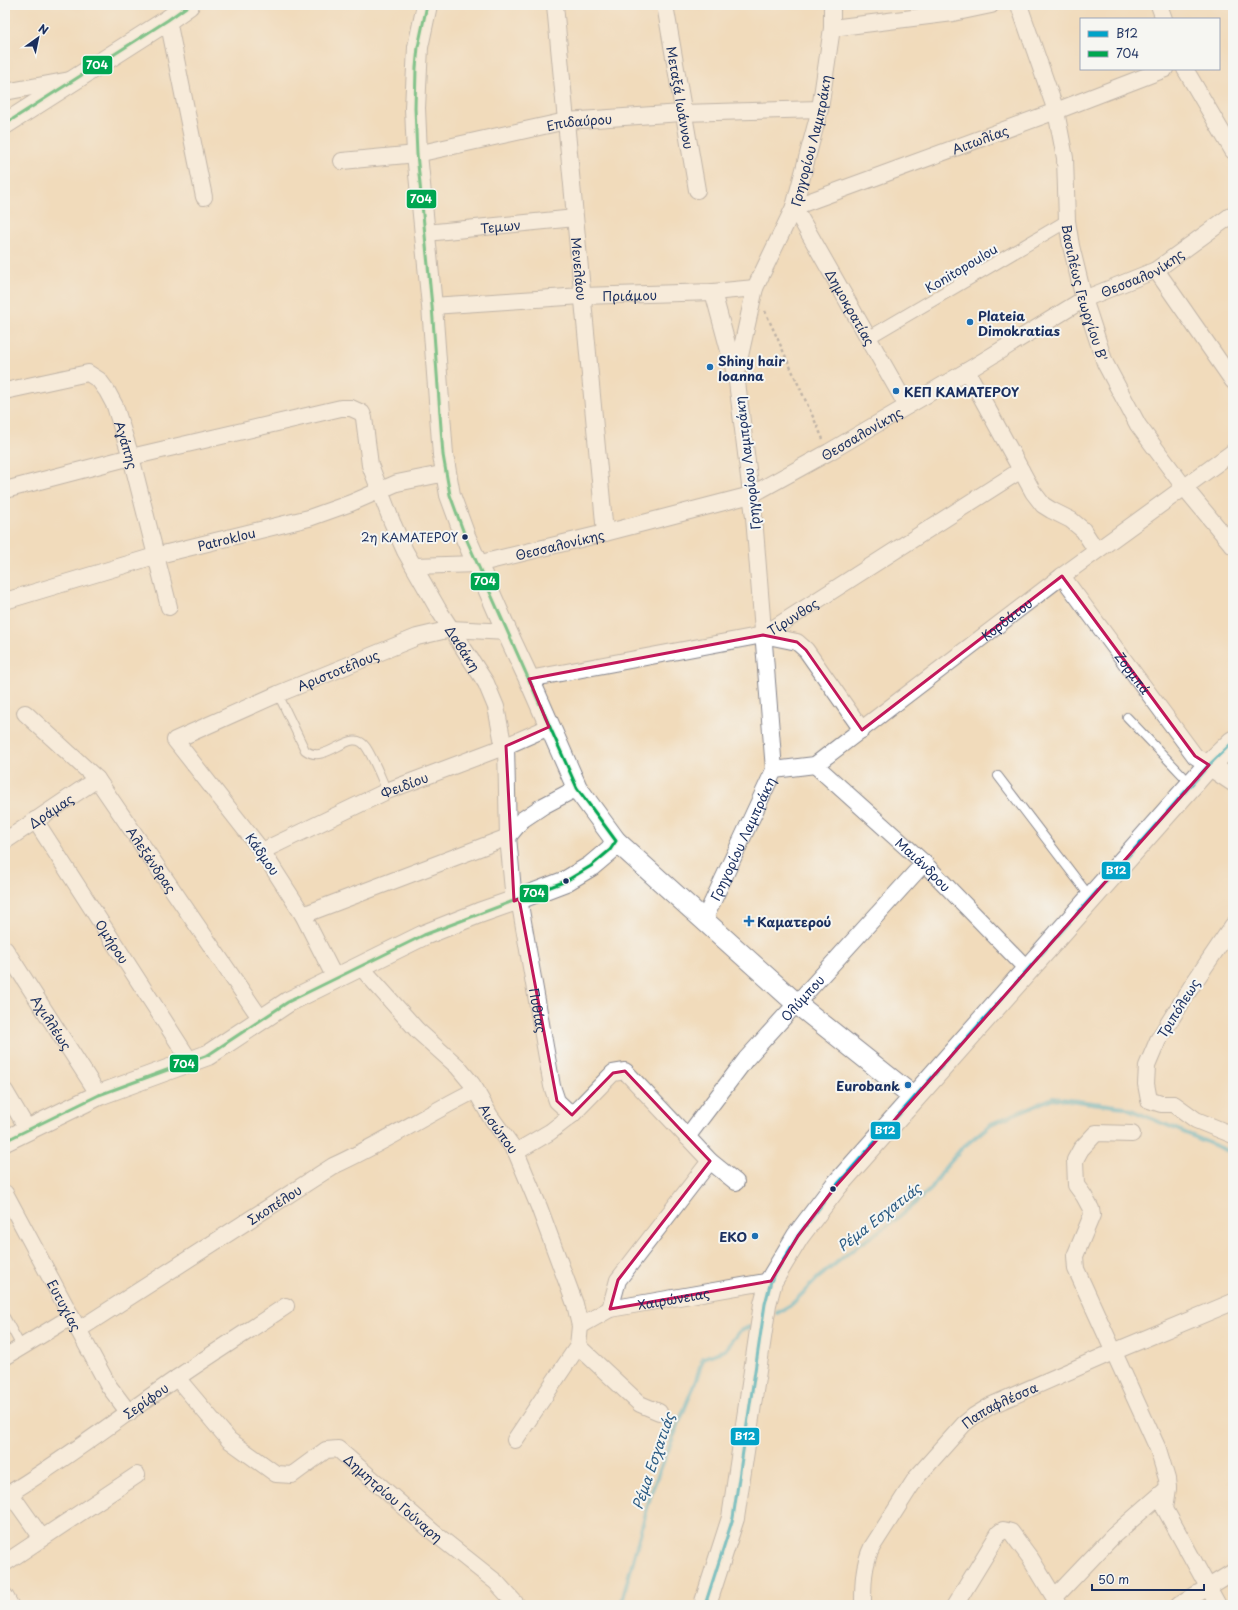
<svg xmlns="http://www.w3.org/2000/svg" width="1238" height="1610" font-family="'Playpen Sans',sans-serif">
  <rect width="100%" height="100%" fill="#f6f6f2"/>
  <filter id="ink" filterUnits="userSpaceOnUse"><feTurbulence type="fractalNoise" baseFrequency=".025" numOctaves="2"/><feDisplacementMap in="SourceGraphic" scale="8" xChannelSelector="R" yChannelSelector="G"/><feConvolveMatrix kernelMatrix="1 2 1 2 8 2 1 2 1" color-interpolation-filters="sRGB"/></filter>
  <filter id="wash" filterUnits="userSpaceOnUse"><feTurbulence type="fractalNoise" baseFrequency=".012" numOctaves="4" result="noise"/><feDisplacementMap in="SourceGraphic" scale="16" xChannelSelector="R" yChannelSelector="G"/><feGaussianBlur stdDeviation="0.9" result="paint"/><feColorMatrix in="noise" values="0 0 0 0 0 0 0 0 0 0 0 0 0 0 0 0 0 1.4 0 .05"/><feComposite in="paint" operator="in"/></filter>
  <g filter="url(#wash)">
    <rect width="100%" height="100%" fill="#f1dbbb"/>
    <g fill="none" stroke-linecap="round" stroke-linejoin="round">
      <g stroke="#4cb1cb" stroke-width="4.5">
        <polyline points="777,1313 791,1305 819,1277 856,1247 895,1220 930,1190 945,1168 962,1148 991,1124 1053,1098 1124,1107 1233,1153"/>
        <polyline points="621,1605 652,1490 696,1380 703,1358 725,1350 739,1332 749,1327"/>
      </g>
    </g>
  </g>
  <g filter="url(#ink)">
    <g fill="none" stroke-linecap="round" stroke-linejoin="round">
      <g stroke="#86858c" stroke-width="10">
        <g id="service">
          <path d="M278,694L305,750C326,767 351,725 366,747C374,759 381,778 387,791"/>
          <polyline points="1127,717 1191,784"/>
          <polyline points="998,776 1091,898"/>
          <polyline points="5,1317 21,1346"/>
        </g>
      </g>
      <g stroke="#86858c" stroke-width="14">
        <polyline id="pedestrian" points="868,338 1067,221"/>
      </g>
      <g stroke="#86858c" stroke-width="18">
        <g id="minor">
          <path id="s1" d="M555,5L605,533"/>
          <path id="s2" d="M665,5L697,190"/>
          <path id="s3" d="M1019,5L1056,111L1065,158L1067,221L1071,246L1084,299L1105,363L1138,425L1184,487L1233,546"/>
          <polyline points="1159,5 1164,19"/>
          <polyline points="168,20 204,197"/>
          <polyline points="832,28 953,13 991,5"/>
          <polyline points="1185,69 1233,151"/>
          <polyline points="5,92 70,80"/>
          <path id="s4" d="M342,161L417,154L566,121L682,113L820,109"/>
          <path id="s5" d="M794,207L1056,111L1165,69"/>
          <path id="s6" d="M794,207L907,406"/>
          <path id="s7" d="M426,233L575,218"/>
          <polyline points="1156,270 1233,381"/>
          <polyline points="713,292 735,373"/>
          <path id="s8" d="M432,306L582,296L713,292L755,288"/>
          <polyline points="967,371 1033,492 1043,505 1051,510 1071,520 1083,530 1096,550"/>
          <path id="s9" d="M5,391L88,373L99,380L107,391L115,406L131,457L169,607"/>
          <path id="s10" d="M5,490L131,457L341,408H351L362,413L364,418L370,465L392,522L405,551L438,609L486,683L496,707L502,738L506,746L508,837L514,901"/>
          <path id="s11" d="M414,566L477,564L605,533L751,495L829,452L967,371L1084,299L1156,270L1233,214"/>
          <path id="s12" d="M1062,576L1195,756L1209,765"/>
          <path id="s13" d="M5,601L155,556L309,518L351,503L397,483L446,473"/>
          <polyline points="763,635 797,642 806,650 862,730"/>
          <path id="s14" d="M529,679L763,635L1021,470"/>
          <path id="s15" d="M25,713L97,779L261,1019"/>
          <path id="s16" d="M815,765L924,863L1027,969"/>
          <path id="s17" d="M774,770L815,765L1062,576L1233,452"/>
          <path id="s18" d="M35,820L190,1061"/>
          <path id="s19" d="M5,841L97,779"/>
          <path id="s20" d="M262,851L387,791L506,746L549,727"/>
          <path id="s21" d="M519,899L552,1086L557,1101L572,1115"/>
          <polyline points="303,915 508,837 522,820 543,806 577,788"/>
          <path id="s22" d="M704,920L774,770L754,517L736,374L755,288L794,207L820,109L832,28V5"/>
          <polyline points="1233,925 1193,984 1158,1040 1147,1066 1146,1084 1149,1100 1161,1104 1174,1104 1196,1120 1233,1135"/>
          <path id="s23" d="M5,949L99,1095"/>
          <path id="s24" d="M360,966L417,1030L457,1066L472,1084L490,1116L516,1152L539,1207L575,1304L580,1326L578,1346L515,1440"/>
          <path id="s25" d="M335,978L303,915L262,851L175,740L278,694L417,637L451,629L507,632"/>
          <polyline points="5,1091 28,1130"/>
          <polyline points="1132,1134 1096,1133 1081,1149 1075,1160 1076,1185 1084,1196 1091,1209 1092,1215 1075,1256 1076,1269 1158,1449 1167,1479 1168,1488 1165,1509 1218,1605"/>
          <path id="s26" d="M687,1137L746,1059L924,863"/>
          <polyline points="516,1152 550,1132 572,1115 613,1073 625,1071 710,1161 736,1182"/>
          <path id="s27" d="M5,1193L108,1385L129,1413"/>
          <polyline points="610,1309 618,1280 710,1161"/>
          <path id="s28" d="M580,1326L610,1309L771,1281"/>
          <path id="s29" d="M78,1330L333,1166C382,1144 427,1114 476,1090"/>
          <polyline points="578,1346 640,1404 659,1412"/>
          <polyline points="5,1357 71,1317"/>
          <path id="s30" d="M177,1378L229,1440L276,1474L292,1475L326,1450L338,1449L433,1532L496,1582L517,1605"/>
          <polyline points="10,1493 42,1538"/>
          <path id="s31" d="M5,1496C65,1460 120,1417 177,1378C213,1353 250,1330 286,1306"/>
          <polyline points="5,1563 137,1475"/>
          <polyline points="5,1596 10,1605"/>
          <polyline points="1055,1597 1113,1536 1168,1488"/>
          <path id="s32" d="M863,1605C863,1585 863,1565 872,1547L916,1478L964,1424L974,1416L992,1405L1113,1352L1233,1302"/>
          <polyline points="955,1605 999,1533 1003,1530 1011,1532 1031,1559 1059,1605"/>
          <polyline points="1179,1605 1233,1572"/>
        </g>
      </g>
      <g stroke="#86858c" stroke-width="22">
        <g id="tertiary">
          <polyline points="427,5 418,47 415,108 417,154 432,306 443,455 450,495 465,536 507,632 529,679 577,788 616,841 797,1004 914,1097"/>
          <polyline points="5,124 168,20 189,5"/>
          <polyline points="1209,765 1233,781"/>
          <polyline points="5,1141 99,1095 208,1055 288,1002 424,935 479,913 519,899 566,881 591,866 610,850 616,841"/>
        </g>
      </g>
      <g stroke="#86858c" stroke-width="24">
        <polyline id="primary" points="705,1605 733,1518 765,1304 771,1281 798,1236 836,1186 1209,765 1233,742"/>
      </g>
      <polyline stroke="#86858c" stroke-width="2.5" stroke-dasharray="3 3" stroke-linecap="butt" points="765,311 823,439"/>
      <use href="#service" stroke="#fff" stroke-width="8"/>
      <use href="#pedestrian" stroke="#fff" stroke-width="12"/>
      <use href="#minor" stroke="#fff" stroke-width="16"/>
      <use href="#tertiary" stroke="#fff" stroke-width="20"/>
      <use href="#primary" stroke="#fff" stroke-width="22"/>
      <g stroke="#f6f6f2" stroke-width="6">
        <polyline id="bus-1" points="705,1605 733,1518 765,1304 771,1281 798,1236 836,1186 1209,765 1233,742"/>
      </g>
      <g stroke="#f6f6f2" stroke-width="6">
        <g id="bus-2">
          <polyline points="5,124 168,20 189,5"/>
          <polyline points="5,1141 99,1095 208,1055 288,1002 424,935 566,881 591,866 610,850 616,841 577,788 465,536 450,495 443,455 432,306 417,154 415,108 416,68 418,47 427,5"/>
        </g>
      </g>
      <use href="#bus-1" stroke="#01a3c8" stroke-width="3"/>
      <use href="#bus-2" stroke="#00a651" stroke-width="3"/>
    </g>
  </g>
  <path d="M0 0H1238V1610H0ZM1062,576L1195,756L1209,765L836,1186L798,1236L771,1281L610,1309L618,1280L710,1161L625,1071L613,1073L572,1115L557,1101L519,899L514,901L506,746L549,727L529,679L763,635L797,642L806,650L862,730Z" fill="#f1dbbb" fill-opacity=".55" fill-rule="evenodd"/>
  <path fill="none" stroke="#c2185b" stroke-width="3" stroke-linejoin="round" d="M1062,576L1195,756L1209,765L836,1186L798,1236L771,1281L610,1309L618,1280L710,1161L625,1071L613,1073L572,1115L557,1101L519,899L514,901L506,746L549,727L529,679L763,635L797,642L806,650L862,730Z"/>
  <g fill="#1f6fb2" stroke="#f6f6f2" stroke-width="1.5">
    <circle cx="970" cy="322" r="4"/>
    <circle cx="710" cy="367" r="4"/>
    <circle cx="896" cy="391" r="4"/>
    <path d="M747 915h4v4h4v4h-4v4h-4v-4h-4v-4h4z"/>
    <circle cx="908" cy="1085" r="4"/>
    <circle cx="755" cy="1236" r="4"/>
  </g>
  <g fill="#1b2f5e" stroke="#f6f6f2" stroke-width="1.5">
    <circle cx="465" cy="537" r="3.5"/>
    <circle cx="566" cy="881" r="3.5"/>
    <circle cx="833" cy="1189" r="3.5"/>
  </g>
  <g text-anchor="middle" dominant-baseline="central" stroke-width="4" stroke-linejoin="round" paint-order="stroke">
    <g font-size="12" fill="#1b2f5e" stroke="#f6f6f2" text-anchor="end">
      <text x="458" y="537">2η ΚΑΜΑΤΕΡΟΥ</text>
    </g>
    <g font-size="13" fill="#1b2f5e" stroke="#f6f6f2">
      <text stroke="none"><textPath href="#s2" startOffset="94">Μεταξά Ιωάννου</textPath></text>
      <text stroke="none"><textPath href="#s4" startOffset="241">Επιδαύρου</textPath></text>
      <text stroke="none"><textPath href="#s5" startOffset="198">Αιτωλίας</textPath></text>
      <text stroke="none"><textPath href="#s22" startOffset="810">Γρηγορίου Λαμπράκη</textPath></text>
      <text stroke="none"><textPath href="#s7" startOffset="75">Τεμων</textPath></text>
      <text transform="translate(961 268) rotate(-31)">Konitopoulou</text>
      <text stroke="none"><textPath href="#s1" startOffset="265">Μενελάου</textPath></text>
      <text stroke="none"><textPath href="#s11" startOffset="796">Θεσσαλονίκης</textPath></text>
      <text stroke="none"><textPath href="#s3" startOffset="297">Βασιλέως Γεωργίου Β'</textPath></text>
      <text stroke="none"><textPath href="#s8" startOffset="198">Πριάμου</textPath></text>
      <text stroke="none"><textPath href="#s6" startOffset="115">Δημοκρατίας</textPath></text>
      <text stroke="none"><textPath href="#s11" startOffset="472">Θεσσαλονίκης</textPath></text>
      <text stroke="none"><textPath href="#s9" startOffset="169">Αγάπης</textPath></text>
      <text transform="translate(747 463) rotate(-97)">Γρηγορίου Λαμπράκη</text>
      <text stroke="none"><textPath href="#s13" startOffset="230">Patroklou</textPath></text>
      <text stroke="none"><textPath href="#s11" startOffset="148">Θεσσαλονίκης</textPath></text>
      <text stroke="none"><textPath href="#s14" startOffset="273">Τίρυνθος</textPath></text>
      <text stroke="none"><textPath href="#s17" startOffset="282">Κορδάτου</textPath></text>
      <text stroke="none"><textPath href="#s10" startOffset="627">Δαβάκη</textPath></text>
      <text stroke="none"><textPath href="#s25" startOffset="465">Αριστοτέλους</textPath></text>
      <text stroke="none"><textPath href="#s12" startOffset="120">Ζορμπά</textPath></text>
      <text stroke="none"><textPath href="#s20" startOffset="157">Φειδίου</textPath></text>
      <text stroke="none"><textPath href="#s19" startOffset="55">Δράμας</textPath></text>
      <text stroke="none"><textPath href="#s22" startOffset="90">Γρηγορίου Λαμπράκη</textPath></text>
      <text transform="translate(263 854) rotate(55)">Κάδμου</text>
      <text stroke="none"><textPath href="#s15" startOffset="195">Αλεξάνδρας</textPath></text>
      <text stroke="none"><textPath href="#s16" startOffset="147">Μαιάνδρου</textPath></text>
      <text stroke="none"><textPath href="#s18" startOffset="144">Ομήρου</textPath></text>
      <text stroke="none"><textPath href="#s26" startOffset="181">Ολύμπου</textPath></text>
      <text transform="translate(1178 1008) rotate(-58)">Τριπόλεως</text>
      <text stroke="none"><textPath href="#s21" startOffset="113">Πυθίας</textPath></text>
      <text stroke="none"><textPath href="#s23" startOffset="87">Αχιλλέως</textPath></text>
      <text stroke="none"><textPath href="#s24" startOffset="215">Αισώπου</textPath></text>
      <text stroke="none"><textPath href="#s29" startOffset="233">Σκοπέλου</textPath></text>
      <text stroke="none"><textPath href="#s28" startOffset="99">Χαιρώνειας</textPath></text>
      <text stroke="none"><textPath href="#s27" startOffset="127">Ευτυχίας</textPath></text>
      <text stroke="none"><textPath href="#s31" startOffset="170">Σερίφου</textPath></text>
      <text stroke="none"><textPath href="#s32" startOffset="254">Παπαφλέσσα</textPath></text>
      <text stroke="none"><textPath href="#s30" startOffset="283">Δημητρίου Γούναρη</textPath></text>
    </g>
    <g font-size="13" font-weight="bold" fill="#1b2f5e" stroke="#f6f6f2" text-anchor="start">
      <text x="978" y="315">Plateia<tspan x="978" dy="15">Dimokratias</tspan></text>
      <text x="718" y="360">Shiny hair<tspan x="718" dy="15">Ioanna</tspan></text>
      <text x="904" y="391">ΚΕΠ ΚΑΜΑΤΕΡΟΥ</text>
      <text x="757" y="921">Καματερού</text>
      <text x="900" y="1085" text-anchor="end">Eurobank</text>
      <text x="747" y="1236" text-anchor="end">EKO</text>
    </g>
    <g font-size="14" font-style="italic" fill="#2c5c84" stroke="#f6f6f2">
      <text transform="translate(879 1217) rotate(-38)">Ρέμα Εσχατιάς</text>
      <text transform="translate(653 1461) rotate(-71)">Ρέμα Εσχατιάς</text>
    </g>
  </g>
  <g stroke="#f6f6f2" stroke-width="1.5">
    <rect x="82" y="55" width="31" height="20" rx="4" fill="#00a651"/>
    <rect x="406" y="189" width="31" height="20" rx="4" fill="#00a651"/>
    <rect x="470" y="572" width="30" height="19" rx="4" fill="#00a651"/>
    <rect x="1101" y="861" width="30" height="19" rx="4" fill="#01a3c8"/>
    <rect x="519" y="884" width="30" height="19" rx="4" fill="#00a651"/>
    <rect x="169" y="1054" width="30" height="19" rx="4" fill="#00a651"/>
    <rect x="870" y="1121" width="31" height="19" rx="4" fill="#01a3c8"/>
    <rect x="730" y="1427" width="30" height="19" rx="4" fill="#01a3c8"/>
  </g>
  <g font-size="11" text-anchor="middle" font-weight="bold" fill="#fff">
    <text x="97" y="69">704</text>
    <text x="421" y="203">704</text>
    <text x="485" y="585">704</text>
    <text x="1116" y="874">Β12</text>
    <text x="534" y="897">704</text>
    <text x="184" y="1068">704</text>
    <text x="885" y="1134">Β12</text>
    <text x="745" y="1440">Β12</text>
  </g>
  <rect width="1238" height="1610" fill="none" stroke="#f6f6f2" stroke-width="20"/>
  <rect x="1080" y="18" width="140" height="52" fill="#f6f6f2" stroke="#9ea6b7"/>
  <rect x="1088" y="31" width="20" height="6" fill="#01a3c8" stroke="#9ea6b7"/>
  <text x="1116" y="38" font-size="12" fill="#1b2f5e">Β12</text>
  <rect x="1088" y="51" width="20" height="6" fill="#00a651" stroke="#9ea6b7"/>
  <text x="1116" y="58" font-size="12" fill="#1b2f5e">704</text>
  <g transform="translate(38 38) rotate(33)" stroke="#f6f6f2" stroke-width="3" paint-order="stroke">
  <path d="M0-3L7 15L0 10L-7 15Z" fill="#1b2f5e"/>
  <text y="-6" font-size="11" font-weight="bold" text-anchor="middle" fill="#1b2f5e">N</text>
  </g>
  <path d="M1092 1584v6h112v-6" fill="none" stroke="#1b2f5e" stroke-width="2"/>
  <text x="1098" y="1584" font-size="12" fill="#1b2f5e" stroke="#f6f6f2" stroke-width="3" paint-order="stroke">50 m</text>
</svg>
